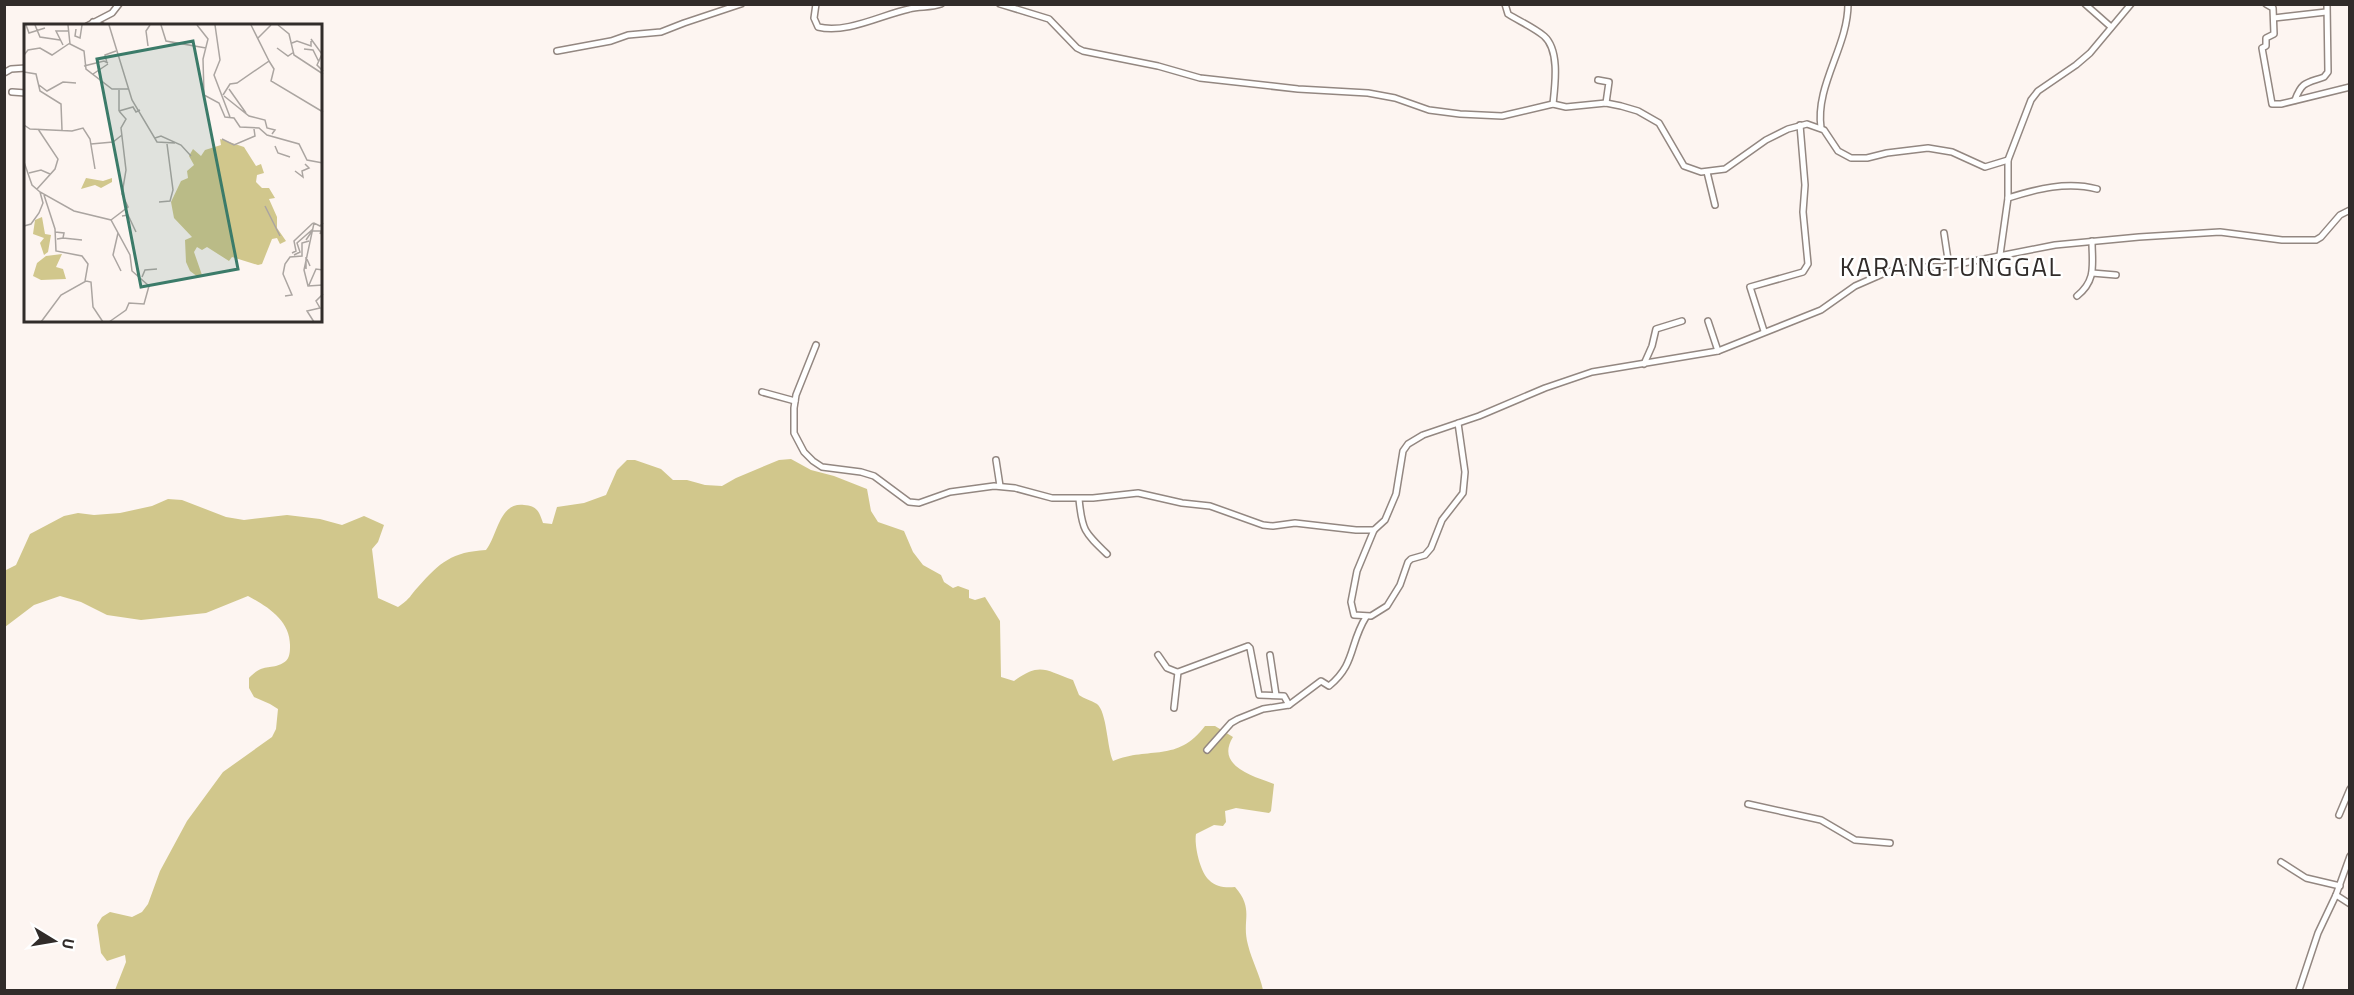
<svg xmlns="http://www.w3.org/2000/svg" width="2354" height="995" font-family="'Titillium Web',sans-serif">
  <rect width="100%" height="100%" fill="#fdf5f1"/>
  <path fill="#d1c78c" d="M791,459L811,470L834,476L867,489L871,511L878,522L904,531L913,552L923,565L941,575L944,582L953,588L958,586L969,590V598L975,600L985,597L1000,621L1001,677L1014,681C1040,662 1045,670 1073,680L1079,695C1084,699 1091,700 1097,704C1107,712 1107,748 1113,761C1150,746 1177,763 1205,726H1215L1233,737C1215,766 1253,776 1274,784L1271,811L1269,813L1236,808L1225,811L1226,822L1223,826L1214,825L1196,834C1194,845 1200,872 1209,880C1216,887 1225,888 1235,887C1255,910 1241,920 1248,945C1252,961 1260,975 1263,990H115L126,962L125,955L107,961L101,953L97,925L102,917L110,912L132,917L142,912L148,904L160,871L187,821L223,772L272,737L276,729L278,709L270,704L254,697L249,688V678C264,662 269,671 283,663C289,660 290,654 290,647C291,621 268,607 248,596L206,613L141,620L107,615L81,602L60,596L34,605L5,627L4,571L16,565L30,534L64,516L78,513L94,515L120,513L152,506L168,499L182,500L226,517L244,520L287,515L320,519L342,525L364,516L384,525L378,542L372,549L378,598L398,607C411,598 409,597 418,587C440,562 452,552 486,550C498,535 499,502 524,505C537,506 539,511 543,523L552,524L557,507L584,503L606,495L617,470L627,460H635L661,469L673,480H687L705,485L722,486L736,478L779,460Z"/>
  <g fill="none" stroke-linecap="round" stroke-linejoin="round">
    <g stroke="#938781" stroke-width="8">
      <g id="minor">
        <path d="M816,4L814,18L818,27C847,34 881,15 909,9C920,6 930,8 941,4"/>
        <polyline points="1000,4 1049,19 1077,48 1083,51 1158,66 1200,78 1298,89 1368,93 1395,98 1429,110 1460,114 1502,116 1553,104 1566,107 1606,103 1621,106 1638,111 1659,123 1684,166 1701,172 1725,169 1766,140 1788,129 1807,124 1824,130 1838,151 1851,158 1867,158 1887,153 1928,148 1952,152 1985,167 2008,160"/>
        <path d="M1505,4L1508,14C1519,21 1533,27 1544,36C1560,50 1555,85 1553,104"/>
        <polyline points="2085,4 2111,27"/>
        <polyline points="2266,4 2273,8 2274,34 2266,38 2266,46 2262,48 2272,104 2281,104 2350,87"/>
        <polyline points="2274,18 2326,12"/>
        <polyline points="93,22 102,26"/>
        <polyline points="87,26 112,13 119,4"/>
        <polyline points="557,51 611,41 628,35 661,32 684,23 741,4"/>
        <polyline points="4,73 11,69 26,68"/>
        <polyline points="1598,80 1609,82 1606,103"/>
        <polyline points="12,92 26,93"/>
        <path d="M2295,100C2302,81 2307,83 2324,77L2328,72L2327,4"/>
        <path d="M1821,128C1815,85 1848,47 1848,4"/>
        <polyline points="1707,172 1715,205"/>
        <path d="M2008,198C2037,189 2067,181 2097,189"/>
        <polyline points="1944,233 1949,266"/>
        <polyline points="2000,255 2008,198 2008,160 2031,100 2038,91 2076,65 2090,53 2131,4"/>
        <polyline points="2092,273 2116,275"/>
        <path d="M2077,296C2097,280 2092,264 2092,241"/>
        <polyline points="1708,321 1718,351"/>
        <polyline points="1764,331 1750,287 1803,272 1808,264 1803,212 1805,185 1800,125"/>
        <polyline points="816,345 796,395 794,408 794,433 804,452 813,461 822,467 861,472 874,476 909,502 919,503 950,492 994,486 1015,488 1052,498 1093,498 1138,493 1182,503 1210,506 1263,525 1273,526 1295,523 1356,530 1374,530"/>
        <polyline points="1644,364 1652,346 1656,329 1682,321"/>
        <polyline points="762,392 795,401"/>
        <polyline points="1458,423 1465,472 1463,493 1442,520 1431,548 1425,555 1411,559 1408,562 1400,585 1387,606 1371,616 1354,615 1351,602 1357,571 1374,530 1385,520 1396,494 1403,451 1408,444 1423,435 1479,416 1545,388 1592,372 1718,351 1821,310 1855,286 1887,272 1913,267 1943,267 2055,245 2139,237 2220,232 2282,240 2316,240 2321,237 2340,215 2350,210"/>
        <polyline points="996,460 1000,486"/>
        <path d="M1079,499C1082,530 1084,532 1107,554"/>
        <polyline points="1158,655 1167,668 1177,672"/>
        <polyline points="1270,655 1276,695"/>
        <polyline points="1174,708 1178,672 1248,646 1250,648 1259,695 1284,696 1289,705"/>
        <path d="M1207,750L1231,723L1238,719L1263,709L1289,705L1321,681L1329,686C1356,664 1349,644 1366,617"/>
        <polyline points="1748,804 1821,820 1855,840 1890,843"/>
        <polyline points="2339,815 2350,789"/>
        <polyline points="2281,862 2306,878 2340,886"/>
        <polyline points="2336,895 2350,904"/>
        <polyline points="2299,990 2318,933 2336,895 2350,856"/>
      </g>
    </g>
    <use href="#minor" stroke="#fff" stroke-width="5"/>
  </g>
  <g text-anchor="middle" dominant-baseline="central" stroke-width="5" stroke-linejoin="round" paint-order="stroke">
    <g font-size="26" letter-spacing="1.5" fill="#312c2a" stroke="#fff">
      <text x="1951" y="266">KARANGTUNGGAL</text>
    </g>
  </g>
  <g transform="translate(24 24)">
    <rect width="298" height="298" fill="#fdf5f1"/>
    <path d="M196,115L220,123L232,142L237,140L240,149L233,151L232,158L238,164H245L251,174L245,175L253,193V204L262,217L256,220L253,214L248,215L238,240L234,241L208,233L205,237L183,223L178,226L173,223L170,228L178,251L174,253L166,247L162,238L161,216L168,213L150,194L147,178L157,157L164,154L163,147L170,141L165,132L169,125L177,132L181,126L197,121ZM62,154L79,157L88,154V158L77,164L71,161L57,165ZM18,193L21,210L27,211L24,228L20,231L16,219L20,214L9,210L11,196ZM38,230L32,243L39,245L42,255L17,256L9,252L13,239L22,232Z" fill="#d1c78c"/>
    <path fill="none" stroke="#aba5a1" stroke-width="1.5" d="M2,1L5,9L21,4M11,1L16,13L36,16M44,1L46,20L60,27L62,45L88,65H104M85,1L108,76L133,118L151,119M137,1L142,17L182,24M173,1L184,15L179,35L180,71L195,79L201,93L210,94L216,103L235,104L243,111L275,120L283,136L299,139M191,1L196,36L190,51L206,93M254,1L265,10L270,31L299,50M52,5L51,12L56,14L58,1M234,14L247,1M287,15L298,30L293,41L299,47M268,19L273,17L287,22V17M39,21L32,7H44M124,22L122,7L126,1M253,24L264,32L270,28M280,25L289,26L295,38M0,31L4,26L16,24L28,31L46,19M245,37L250,45L247,57L299,88M83,39L81,31L92,27M60,42L80,37L84,39M0,48L12,50L16,67L37,80L38,106M69,50L84,40M15,61L23,67L39,58L52,59M205,65L222,89M95,66V87M199,71L206,60L213,59L245,37L227,1M200,72L225,92L241,96L243,104L251,106L248,110M95,87L109,83L112,88L116,86M0,101L6,105L48,107L59,104L66,115L71,145M131,114L137,112L157,121L167,132M198,115L210,121L231,112L230,105M67,120L89,118L98,111M251,122L254,129L266,133M0,138L8,161L16,168L50,187L87,196L106,231L108,247L125,262L120,280L105,279L102,286L85,298M271,147L279,153L278,147L285,144L281,140M5,149L17,146L26,150M13,165L31,145L34,135L14,105M20,171L31,205L32,227L58,232L64,240L61,257M135,178L146,177L149,166L143,120M241,182L256,212M98,192L104,191L112,208M87,196L104,183L98,170L102,146L97,104L102,95L95,87M299,199L296,202L290,199L280,246L284,262L299,261M0,202L7,200L15,189L19,179L16,168M31,208L40,209L39,214L33,215M94,209L89,231L97,247M39,214L58,216M282,216L288,207H297L296,210M268,229L272,227L270,217L289,199M270,231L276,228L273,219L289,205M282,245V233L286,242M118,253L121,246L133,245M285,261L292,245L299,246M261,272L268,271L259,250L261,240L266,233L278,232V219L285,217M17,298L37,271L62,257L67,258L69,283L79,298M290,298L283,287L296,284L292,277L299,270"/>
    <path fill="#3b7b69" fill-opacity="0.15" stroke="#3b7b69" stroke-width="3" d="M169,17L214,245L117,263L73,35Z"/>
    <rect width="298" height="298" fill="none" stroke="#312c2a" stroke-width="3"/>
  </g>
  <rect width="2354" height="995" fill="none" stroke="#312c2a" stroke-width="12"/>
  <g transform="translate(54 941) rotate(101)" stroke="#ffffff" stroke-width="4.5" paint-order="stroke">
  <path d="M0-4.5L10 22L0 15L-10 22Z" fill="#312c2a"/>
  <text y="-9" font-size="16" font-weight="bold" text-anchor="middle" fill="#312c2a">U</text>
  </g>
</svg>
